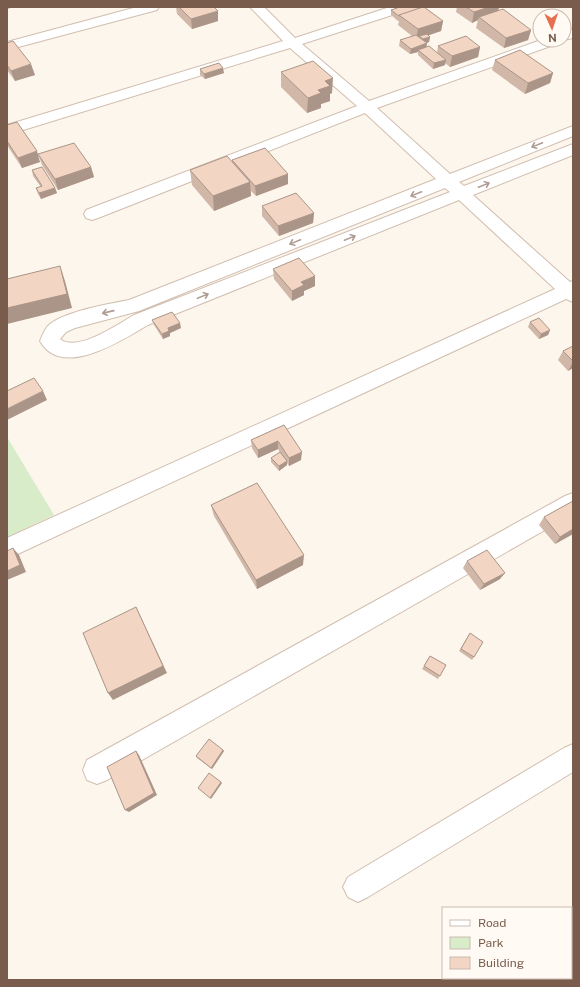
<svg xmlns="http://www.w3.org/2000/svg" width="580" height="987" font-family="'Public Sans',sans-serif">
  <rect width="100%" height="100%" fill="#fdf6ec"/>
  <polygon fill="#d8ecc9" points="7,437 54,515 7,537"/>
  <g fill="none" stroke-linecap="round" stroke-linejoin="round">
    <g stroke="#d1beb0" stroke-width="2">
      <g id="minor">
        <polygon points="137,7 159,7 157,10 7,50 7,42"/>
        <path d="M250,7H264L295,38L390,7H410L408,10L302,44L369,101L541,40H561L559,43L377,108L450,174L573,126V136L459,182L464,186L573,144V155L473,195L570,282L573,281V302L566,299L7,559V538L555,289L459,200L148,325C122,340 62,380 40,341C42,336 44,331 47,327C60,312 109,304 129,300L436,179L365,113L98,218L92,220L86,218L84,214L86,210L357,106L290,48L7,135V125L283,41ZM445,188L450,192L134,315C118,324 77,353 60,339L66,332L75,328L139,311Z"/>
        <polygon points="573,29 573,38 564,40 564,31"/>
        <polygon points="573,493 573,514 107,780 97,784 87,780 83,770 87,760 565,496"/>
        <polygon points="573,744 573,772 368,897 358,902 348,897 343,887 348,877 564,748"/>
      </g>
    </g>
    <use href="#minor" fill="#fff" fill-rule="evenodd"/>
  </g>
  <g fill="#d1b7a8">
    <polygon points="176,7 214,7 218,21 192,29 177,14"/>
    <polygon points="457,7 499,7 498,11 531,30 528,40 504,48 476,28 478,20 472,23 456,12"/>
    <polygon points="391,10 443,21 441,31 428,35 430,37 429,42 427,43 426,47 437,53 438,46 480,47 478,57 450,67 445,63 445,65 433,69 418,55 418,52 410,54 399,46 400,40 412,36 398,25 399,21 398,21 391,15"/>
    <polygon points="7,43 35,75 15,81 7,70"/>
    <polygon points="495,60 553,73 550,83 525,94 492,70"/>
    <polygon points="200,69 224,73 205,79 200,75"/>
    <polygon points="281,72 332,93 330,94 330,101 321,104 321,108 307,113 281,87"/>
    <polygon points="7,125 40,162 22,168 7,145"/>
    <polygon points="38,154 91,167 94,177 58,190 42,165"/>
    <polygon points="232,160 288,174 288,184 256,196 251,191 251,196 214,211 192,185 190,170 232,162"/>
    <polygon points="32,170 55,188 57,193 41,199 38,194 36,188 41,187 33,176"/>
    <polygon points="262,206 314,213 313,223 279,236 262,216"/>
    <polygon points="273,269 315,286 304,291 304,295 292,301 274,279"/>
    <polygon points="152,320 181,328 170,333 170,336 163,339 154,325"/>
    <polygon points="530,322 550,330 548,335 539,339 528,327"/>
    <polygon points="573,346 573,368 568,371 558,360 563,351"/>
    <polygon points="284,425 301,460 289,466 287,463 287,465 279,471 271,462 271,458 281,454 278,449 258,458 252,448 251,440"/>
    <polygon points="573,501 573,534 555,544 539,525 544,517"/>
    <polygon points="211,505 303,565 257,589 214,516"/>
    <polygon points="467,561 500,579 480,590 463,568"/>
    <polygon points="470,633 474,657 472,660 459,651"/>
    <polygon points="430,656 446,665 438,679 422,669"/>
    <polygon points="223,750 224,751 212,769 197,758 196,756"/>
  </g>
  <g fill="#aa9588">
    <polygon points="7,7 14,7 7,9"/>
    <polygon points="489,7 499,7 498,13 479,17 478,20 472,23 474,12"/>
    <polygon points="218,11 218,21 192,29 191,19"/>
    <polygon points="443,21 441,31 421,38 419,36 419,39 416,40 418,29"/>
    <polygon points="531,30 528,40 504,48 506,38"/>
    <polygon points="430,37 429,42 422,45 423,39"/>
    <polygon points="427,43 426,49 418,50 418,52 410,54 411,49"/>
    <polygon points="480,47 478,57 450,67 452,56"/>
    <polygon points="446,60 445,65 433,69 434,63"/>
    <polygon points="31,64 35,75 15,81 11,71"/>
    <polygon points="223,68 224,73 205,79 204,74"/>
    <polygon points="553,73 550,83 525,94 528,83"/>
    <polygon points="333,78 332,93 330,94 330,101 321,104 321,108 307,113 308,98 318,90 325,81"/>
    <polygon points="37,151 40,162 22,168 18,158"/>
    <polygon points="91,167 94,177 58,190 55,179"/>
    <polygon points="288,174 288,184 256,196 255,186"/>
    <polygon points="250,182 251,196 214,211 213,196"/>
    <polygon points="55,188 57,193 41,199 39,193"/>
    <polygon points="314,213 313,223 279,236 278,226"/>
    <polygon points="60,266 65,281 72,308 7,324 7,308"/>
    <polygon points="315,276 315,286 304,291 304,295 292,301 292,291 301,282"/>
    <polygon points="180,323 181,328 170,333 170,336 163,339 162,334 168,328"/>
    <polygon points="550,330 548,335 539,339 541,334"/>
    <polygon points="573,362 573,368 568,371"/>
    <polygon points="43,391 47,400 7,420 7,409"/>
    <polygon points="278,441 278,449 258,458 258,450"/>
    <polygon points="302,452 301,460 289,466 289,458"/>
    <polygon points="287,461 287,465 279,471 279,466"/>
    <polygon points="573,529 573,534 555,544 560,537"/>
    <polygon points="13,548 19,555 26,572 7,580 7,571"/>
    <polygon points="304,555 303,565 257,589 256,580"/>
    <polygon points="505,573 500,579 480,590 484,584"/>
    <polygon points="136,607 167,673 113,700 108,693"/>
    <polygon points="223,750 224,751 212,769 211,768"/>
    <polygon points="136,751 139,755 157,795 129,812 125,810"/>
    <polygon points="221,782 222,783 211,799 210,798"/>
  </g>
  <g fill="#f3d5c3" stroke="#aa9588">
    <polygon points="179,7 214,7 218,11 191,19"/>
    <polygon points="400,7 420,7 421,8 399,16 391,10"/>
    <polygon points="423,7 424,7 443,21 418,29 399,15"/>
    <polygon points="466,7 489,7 474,12"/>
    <polygon points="503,9 531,30 506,38 479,17"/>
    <polygon points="427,34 430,37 423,39 419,36"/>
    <polygon points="416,35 427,43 411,49 400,40"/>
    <polygon points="466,36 480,47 452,56 438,46"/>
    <polygon points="13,41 31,64 11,71 7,65 7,43"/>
    <polygon points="429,46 446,60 434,63 418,50"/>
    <polygon points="520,50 553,73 528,83 495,60"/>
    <polygon points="313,61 333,78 325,81 330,86 318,90 321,93 308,98 281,72"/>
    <polygon points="219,63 223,68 204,74 200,69"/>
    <polygon points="17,122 37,151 18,158 7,141 7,125"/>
    <polygon points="74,143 91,167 55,179 38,154"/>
    <polygon points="265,148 288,174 255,186 232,160"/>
    <polygon points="227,156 250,182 213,196 190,170"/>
    <polygon points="42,167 55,188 39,193 36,188 42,186 32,170"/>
    <polygon points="296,193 314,213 278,226 262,206"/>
    <polygon points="299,258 315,276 301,282 304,285 292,291 273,269"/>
    <polygon points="60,266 67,294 7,308 7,279"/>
    <polygon points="172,312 180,323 168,328 169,331 162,334 152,320"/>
    <polygon points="539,318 550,330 541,334 530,322"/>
    <polygon points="573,346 573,361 563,351"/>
    <polygon points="34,378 43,391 7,409 7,391"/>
    <polygon points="284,425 302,452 289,458 278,441 258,450 251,440"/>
    <polygon points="280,452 287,461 279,466 271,458"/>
    <polygon points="257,483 304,555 256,580 211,505"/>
    <polygon points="573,501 573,529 560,537 544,517"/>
    <polygon points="13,548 20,565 7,571 7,551"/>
    <polygon points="487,550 505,573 484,584 467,561"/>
    <polygon points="136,607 163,666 108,693 83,633"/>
    <polygon points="470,633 483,642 474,657 461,649"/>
    <polygon points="430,656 446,665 440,676 424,666"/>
    <polygon points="209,739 223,750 211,768 196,756"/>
    <polygon points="136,751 154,793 125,810 107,767"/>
    <polygon points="209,773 221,782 210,798 198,788"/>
  </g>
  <defs><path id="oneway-shaft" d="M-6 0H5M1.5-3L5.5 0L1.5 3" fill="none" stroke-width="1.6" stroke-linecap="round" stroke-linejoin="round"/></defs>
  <g stroke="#af9d94">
    <use href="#oneway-shaft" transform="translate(537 145) rotate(158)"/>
    <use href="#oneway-shaft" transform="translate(484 185) rotate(-22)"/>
    <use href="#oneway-shaft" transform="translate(416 194) rotate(158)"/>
    <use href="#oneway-shaft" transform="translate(350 238) rotate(-22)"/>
    <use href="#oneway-shaft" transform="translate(295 242) rotate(158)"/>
    <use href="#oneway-shaft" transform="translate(203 296) rotate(-22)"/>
    <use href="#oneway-shaft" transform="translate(108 312) rotate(167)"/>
  </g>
  <rect width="580" height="987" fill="none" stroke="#7a5c4d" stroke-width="16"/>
  <rect x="442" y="907" width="130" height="72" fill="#fffaf3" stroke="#cabbb1"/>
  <rect x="450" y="920" width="20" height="6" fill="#ffffff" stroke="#cabbb1"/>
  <text x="478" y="927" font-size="12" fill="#7a5c4d">Road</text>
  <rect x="450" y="937" width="20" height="12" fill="#d8ecc9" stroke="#cabbb1"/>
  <text x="478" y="947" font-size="12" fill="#7a5c4d">Park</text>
  <rect x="450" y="957" width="20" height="12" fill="#f3d5c3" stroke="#cabbb1"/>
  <text x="478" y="967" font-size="12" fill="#7a5c4d">Building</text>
  <g transform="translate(552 28) rotate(177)"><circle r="19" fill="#fffaf3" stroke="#cabbb1"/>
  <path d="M0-3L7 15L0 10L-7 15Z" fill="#e76f51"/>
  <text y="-6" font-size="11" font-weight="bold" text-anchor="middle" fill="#7a5c4d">N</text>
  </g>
</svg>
